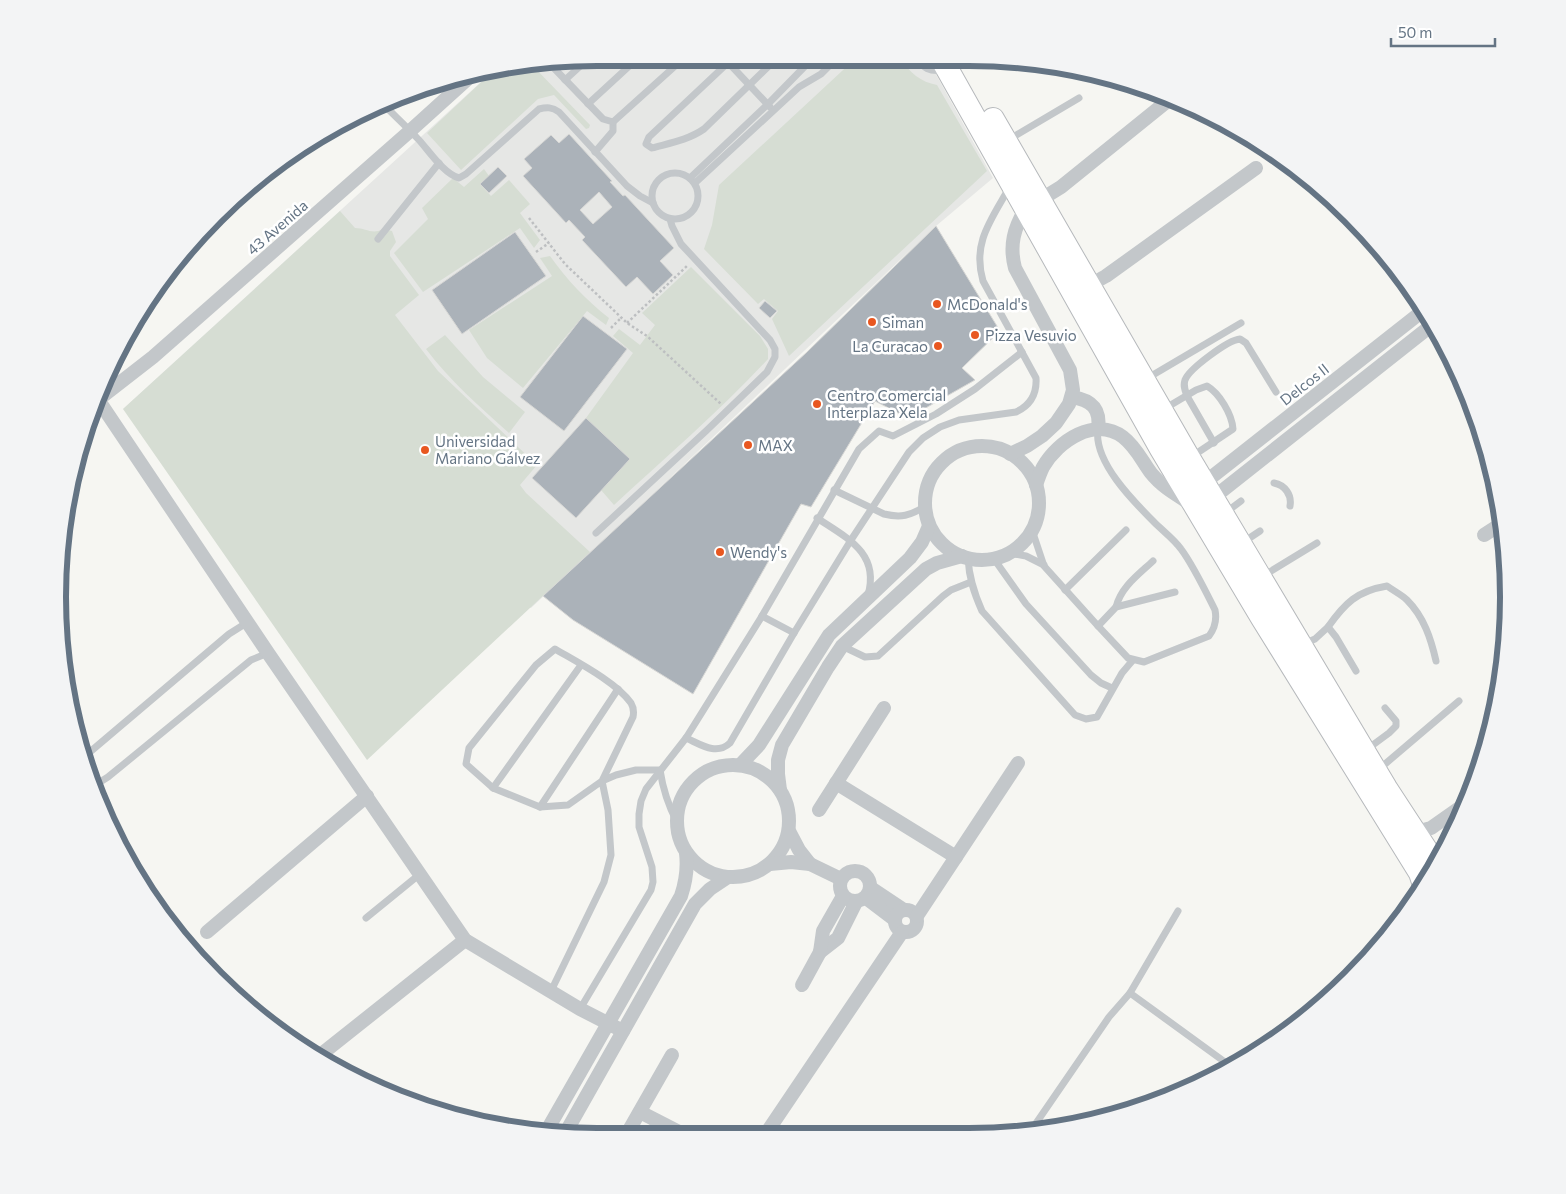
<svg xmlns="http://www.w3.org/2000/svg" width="1566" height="1194" font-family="Commissioner,sans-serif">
  <rect width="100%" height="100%" fill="#f6f6f2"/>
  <polygon fill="#e6e7e5" points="597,58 927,58 993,178 936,226 655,492 531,608 123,409 493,71"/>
  <g fill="#d6ddd3">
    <path d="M856,58H901C909,73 921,82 937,85L987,171L789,356L772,319L778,311L764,299L758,304L704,249L712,225L719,185Z"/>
    <polygon points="533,66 590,125 589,128 586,129 554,95 538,99 461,170 427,133 493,71"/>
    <polygon points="484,169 489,176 480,184 491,196 509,180 530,204 520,213 540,240 534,248 520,228 423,292 394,253 428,219 422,208 453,178 464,187"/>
    <path d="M340,211L355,228C366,228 372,235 383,229L392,231L396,242L390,251V256L419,295L395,315L438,371L537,465L520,485L526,493L590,552L367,760L123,409Z"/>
    <path d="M550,256C567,280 586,300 609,318L606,325L587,311L523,388L487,358L469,330L552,276L540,258Z"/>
    <path d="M691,267L760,336L768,349V359C720,411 666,457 614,505L601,490L630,459L586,418L633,353L613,336L619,329L640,345L655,325L642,313Z"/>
    <path d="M445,335L483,377L525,412L509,433C479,406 450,381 426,349Z"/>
  </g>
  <g fill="#abb2b9" stroke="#d7d7d5" fill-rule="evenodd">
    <path d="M569,134L612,181L610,182L623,196L625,195L674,248L660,261L673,275L653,294L637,277L626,287L582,240L585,237L569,220L566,223L523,176L532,168L524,159L551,135L559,143ZM599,192L612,207L593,224L580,210Z"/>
    <polygon points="498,167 507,176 489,193 480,184"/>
    <polygon points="936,226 1000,331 962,368 975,380 908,418 875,401 811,507 801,504 693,694 573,620 543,596 807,352"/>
    <polygon points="515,232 546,276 462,334 432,290"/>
    <polygon points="765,301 777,311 770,318 759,308"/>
    <polygon points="583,316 627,349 564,431 520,397"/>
    <polygon points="586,418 630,459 576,518 532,478"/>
  </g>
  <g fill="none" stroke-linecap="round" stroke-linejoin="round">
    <g stroke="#b6b9bc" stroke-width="24">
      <g id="trunk">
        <polyline points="941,58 1161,449 1262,618 1420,873 1424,885"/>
        <polyline points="993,119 1189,458 1386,788 1435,863"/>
      </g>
    </g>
    <g stroke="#bdbfc1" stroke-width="2.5" stroke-dasharray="2.5 2.5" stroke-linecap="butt">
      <polyline points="529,218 565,264 627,323 647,336 721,404"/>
      <polyline points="536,252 549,243"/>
      <polyline points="627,323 688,265"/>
      <polyline points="611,328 621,318"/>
    </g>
    <g stroke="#c3c7ca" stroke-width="7">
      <polyline points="724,58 770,107"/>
      <path d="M733,58L649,137L646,144L652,148C670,143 688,140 704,129L777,58"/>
      <path d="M915,58C924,68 929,72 943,70"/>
      <polyline points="550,64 603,119 613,122 613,131 595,152"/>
      <polyline points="565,80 588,59"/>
      <polyline points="588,104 638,58"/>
      <path d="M385,106C396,117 408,128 419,140C429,151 444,174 459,178L466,174L539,109C547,107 552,107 559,112L627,186L640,196L653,203"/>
      <polyline points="613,122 684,58"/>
      <polyline points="1008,140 1079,98"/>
      <circle cx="675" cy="196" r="23"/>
      <polyline points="690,178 768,104 813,58"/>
      <polyline points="695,183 799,87 821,74 837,58"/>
      <polyline points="378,239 439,163"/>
      <polyline points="1146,379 1241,323"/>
      <path d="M1164,409L1196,390L1207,386C1219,393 1232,414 1233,429L1191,457"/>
      <path d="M1214,443L1187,396C1185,390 1183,386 1185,380C1189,369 1228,340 1240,339L1246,343L1276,392"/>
      <path d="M1274,483C1285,485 1292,495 1290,506"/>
      <path d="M834,490L884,514C900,518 911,516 925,506"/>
      <polyline points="1225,513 1241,501"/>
      <path d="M817,518C847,538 880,553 868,595"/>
      <path d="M1032,530L1044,566L1098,626L1128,658L1144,662L1209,636C1215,628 1217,620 1215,610C1206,592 1193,565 1181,549C1174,539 1163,531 1154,522C1133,501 1093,461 1098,429"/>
      <polyline points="596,533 706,431 767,372 775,357 775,349 770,340 681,244 672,226 670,219"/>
      <polyline points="1242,543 1260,531"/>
      <polyline points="1009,553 1026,556 1044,565"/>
      <path d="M968,558C969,578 974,593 982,611L1075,715L1086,719L1097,717L1122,673L1133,660"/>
      <polyline points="994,559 1026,604 1091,675 1101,683 1112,688"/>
      <polyline points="1263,576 1317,543"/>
      <polyline points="1065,590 1126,530"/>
      <path d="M1116,607C1121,587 1138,575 1153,561"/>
      <polyline points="762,616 794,633"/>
      <polyline points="1098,626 1116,607 1175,592"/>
      <path d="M1328,627C1345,603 1357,591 1387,586C1394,591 1402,595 1407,600C1424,617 1431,639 1436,661"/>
      <polyline points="1303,644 1315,639 1328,627 1336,637 1356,671"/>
      <polyline points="842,646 865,657 878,656 943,596 951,590 971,582"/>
      <path d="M686,738C700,744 716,756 730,743L794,633L851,540L909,452L923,438L940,427L959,420L1016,412C1031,405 1037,394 1036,378L983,281C972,243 991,220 1009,188"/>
      <polyline points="1366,750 1389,733 1396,726 1396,721 1385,708"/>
      <polyline points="84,757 229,634 248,622"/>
      <polyline points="1378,770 1459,701"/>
      <polyline points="92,783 100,782 108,777 251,660 268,653"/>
      <polyline points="493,788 581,665"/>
      <polyline points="540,807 618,689"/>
      <polyline points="1178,911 1130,993 1229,1065"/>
      <polyline points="366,918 420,874"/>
      <path d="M551,991L604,882L611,855L608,810L602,781L633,717C634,712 634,708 631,703C616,682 577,662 555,649L536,665L469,748L466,764L493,788L540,807L568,805L602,781L616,775L636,770H660C663,790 668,805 677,822"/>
      <polyline points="580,1009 651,890 653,882 652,867 639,827 639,814 641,801 646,789 686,738 762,616 859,449 879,431 893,436 936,414 975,389 1022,352"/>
      <polyline points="1030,1132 1109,1017 1130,993"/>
    </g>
    <g stroke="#c3c7ca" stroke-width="14">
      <polyline points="1040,200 1061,187 1170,99"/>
      <polyline points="1088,286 1106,276 1256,168"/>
      <path d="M1072,397C1091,400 1101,408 1098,429"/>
      <polyline points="99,399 153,357 410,131 473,74"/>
      <polyline points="99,401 268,653 465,940 580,1009 623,1031"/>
      <circle cx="982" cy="503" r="57"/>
      <path d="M1010,454L1027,446L1042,436L1056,423L1069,404L1073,390L1070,370L1015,268C1009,245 1014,228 1026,208"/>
      <polyline points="1204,483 1424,310"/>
      <path d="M1036,485C1038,479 1040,473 1043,467C1058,441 1095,416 1123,437C1136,447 1142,461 1151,473C1162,487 1177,495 1191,504"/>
      <polyline points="1213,498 1432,325"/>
      <polyline points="1484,535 1501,524"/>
      <polyline points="741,764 759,745 829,635 910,558 922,542 929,526"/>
      <circle cx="733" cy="821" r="56"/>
      <polyline points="836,783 956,857"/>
      <polyline points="780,790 778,774 778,760 782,745 828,667 842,646 926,569 937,563 962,556"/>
      <polyline points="819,810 884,708"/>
      <polyline points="789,831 799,850 810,864"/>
      <polyline points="1416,832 1431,828 1468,802"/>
      <polyline points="770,864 791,862 810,864 841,879"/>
      <circle cx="855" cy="886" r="15"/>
      <polyline points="871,888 904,910"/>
      <polyline points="866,898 895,920"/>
      <circle cx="906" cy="921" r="11"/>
      <polyline points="917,916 1018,763"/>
      <polyline points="207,932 367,796"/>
      <polyline points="820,952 838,938 856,902"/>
      <polyline points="802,985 820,952 823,931 843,896"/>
      <polyline points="319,1056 465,940"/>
      <polyline points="640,1112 679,1132"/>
      <path d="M546,1132L681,896C686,881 688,869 686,853"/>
      <polyline points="566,1132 695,904 710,889 728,877"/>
      <polyline points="628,1132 672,1055"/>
      <polyline points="767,1132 902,932"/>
    </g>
    <use href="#trunk" stroke="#fff" stroke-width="22"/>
  </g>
  <g fill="#e85720" stroke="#fff" stroke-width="2">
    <circle cx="937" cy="304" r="5"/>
    <circle cx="872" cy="322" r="5"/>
    <circle cx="975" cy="335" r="5"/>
    <circle cx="938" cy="346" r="5"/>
    <circle cx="817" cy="404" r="5"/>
    <circle cx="748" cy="445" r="5"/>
    <circle cx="425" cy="450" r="5"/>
    <circle cx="720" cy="552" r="5"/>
  </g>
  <g text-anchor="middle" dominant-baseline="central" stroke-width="5" stroke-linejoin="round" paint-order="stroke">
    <g font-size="15" fill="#647484" stroke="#fff">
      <text transform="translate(277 227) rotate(-41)">43 Avenida</text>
      <text transform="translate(1304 384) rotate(-38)">Delcos II</text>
    </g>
    <g font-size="15" fill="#647484" stroke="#fff" text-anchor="start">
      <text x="947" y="304">McDonald's</text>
      <text x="882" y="322">Siman</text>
      <text x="985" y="335">Pizza Vesuvio</text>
      <text x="928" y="346" text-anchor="end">La Curacao</text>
      <text x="827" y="395">Centro Comercial<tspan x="827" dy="17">Interplaza Xela</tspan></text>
      <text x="435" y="441">Universidad<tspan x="435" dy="17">Mariano Gálvez</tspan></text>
      <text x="758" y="445">MAX</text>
      <text x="730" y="552">Wendy's</text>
    </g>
  </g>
  <path d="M0 0H1566V1194H0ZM597 66H969A531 531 0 0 1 1500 597V597A531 531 0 0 1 969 1128H597A531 531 0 0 1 66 597V597A531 531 0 0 1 597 66Z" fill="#f3f4f5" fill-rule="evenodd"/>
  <path fill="none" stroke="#647484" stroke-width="6" d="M597 66H969A531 531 0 0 1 1500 597V597A531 531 0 0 1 969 1128H597A531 531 0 0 1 66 597V597A531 531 0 0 1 597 66Z"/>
  <path d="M1391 38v8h104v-8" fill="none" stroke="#647484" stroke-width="2.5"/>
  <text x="1398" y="38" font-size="15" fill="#647484" stroke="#ffffff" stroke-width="4" paint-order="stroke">50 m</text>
</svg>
